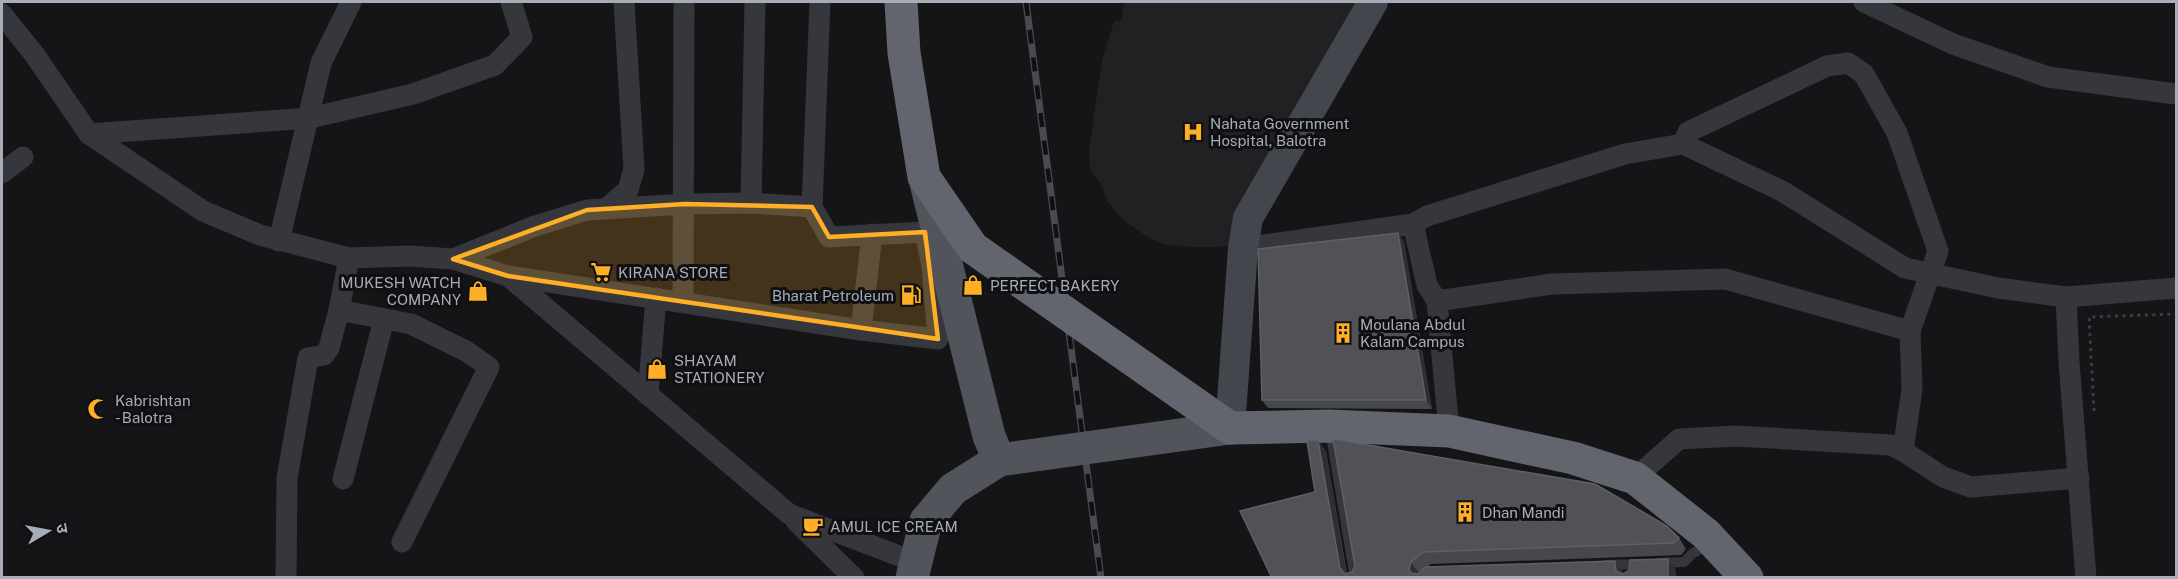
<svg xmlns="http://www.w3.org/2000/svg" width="2178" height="579" font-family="'Public Sans','Noto Sans Devanagari',sans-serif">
  <rect width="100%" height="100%" fill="#151517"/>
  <polygon fill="#212124" points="1124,2 1369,2 1240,243 1218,247 1189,247 1165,244 1151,239 1124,221 1107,201 1101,184 1091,172 1089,158 1090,143 1102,60 1114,21 1121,21"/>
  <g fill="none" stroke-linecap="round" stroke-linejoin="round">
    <polyline stroke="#3c3e44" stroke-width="3" stroke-dasharray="3 4.5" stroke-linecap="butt" points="2094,411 2089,317 2176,314"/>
    <g stroke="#36373d" stroke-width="10">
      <polyline points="1330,430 1355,578"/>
      <polyline points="1658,563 1684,562 1693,553 1711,544"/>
      <polyline points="1604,565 1642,564"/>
    </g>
    <g stroke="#36373d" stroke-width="21">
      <polyline points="1864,2 1953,44 2048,77 2176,94"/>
      <polyline points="2,14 34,54 89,134 203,211 260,235 349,258 409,256 453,259 508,276 861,330 938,339 932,266 925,232 829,237 812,207 751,203 685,204 587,210 535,226 453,259"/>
      <polyline points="89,134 310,118 413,94 495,65 522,37 511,2"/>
      <polyline points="1683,144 1688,132 1827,66 1848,63 1864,74 1897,133 1938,251 1910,331 1912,389 1903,451"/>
      <polyline points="2,173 23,157"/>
      <polyline points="751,203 755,2"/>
      <polyline points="812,207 820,2"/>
      <polyline points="606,209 628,190 634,169 624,2"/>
      <polyline points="1413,224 1427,285 1437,301 1449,431"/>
      <polyline points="279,241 321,63 351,2"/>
      <polyline points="1243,248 1413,224 1427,216 1625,154 1683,144 1782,191 1905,268 1998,288 2066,297 2176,288"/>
      <polyline points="508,276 789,514 915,562"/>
      <polyline points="2066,297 2069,362 2086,578"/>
      <polyline points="1437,301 1552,284 1725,279 1910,331"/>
      <polyline points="683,302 684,2"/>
      <polyline points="339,310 349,258"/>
      <polyline points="861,330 872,234"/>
      <polyline points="648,395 656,298"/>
      <polyline points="1635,478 1679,439 1736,436 1891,445 1903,451 1943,477 1971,487 2079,478"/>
      <polyline points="343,479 384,319"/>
      <polyline points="796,521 854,578"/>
      <polyline points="286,578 287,478 308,358 324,355 329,348 339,310 411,324 466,351 489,367 402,542"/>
    </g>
    <polyline stroke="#44464d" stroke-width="30" points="1230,428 1243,248 1248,218 1373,2"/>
    <g stroke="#52545c" stroke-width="33">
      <polyline points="925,179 989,436 999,460"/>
      <polyline points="912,578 926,521"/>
    </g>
    <polyline stroke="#62656e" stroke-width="33" points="1230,428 1329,426 1449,431 1573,458 1635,478 1706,534 1747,578"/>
    <g stroke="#494b52" stroke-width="7">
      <polyline id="rail" points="1026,2 1101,578"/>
    </g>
    <use href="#rail" stroke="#101012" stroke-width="4.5" stroke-dasharray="14" stroke-linecap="butt"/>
    <polyline stroke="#52545c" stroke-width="33" points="926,521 953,489 999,460 1230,428"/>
    <polyline stroke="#62656e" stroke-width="33" points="901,2 904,53 924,177 973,248 1230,428"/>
  </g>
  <g fill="#46484c">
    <polygon points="1398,233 1404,242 1432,409 1268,408 1262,400"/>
    <polygon points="1333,439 1679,538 1686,549 1681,555 1431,564 1419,573 1623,572 1623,574 1676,570 1676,578 1272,578 1315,492 1326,451 1347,574 1352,572 1355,566"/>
  </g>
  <g fill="#2e2f32">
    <polygon points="1398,233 1404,242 1432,409 1426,400"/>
    <polygon points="1318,440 1326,451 1347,578 1340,568"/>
    <polygon points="1668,559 1676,570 1676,578 1668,578"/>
    <polygon points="1615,561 1623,572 1623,578 1616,571"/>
    <polygon points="1411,562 1419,573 1418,578 1415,578 1409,569"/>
  </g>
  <g fill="#515258" stroke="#5e6067" stroke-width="1.5">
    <polygon points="1398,233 1426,400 1262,400 1258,249"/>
    <polygon points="1333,439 1595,484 1667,526 1679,538 1673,543 1423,552 1411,562 1409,569 1411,573 1418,574 1426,567 1615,561 1616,571 1623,574 1629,570 1630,560 1668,559 1668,578 1272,578 1240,511 1315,492 1307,441 1318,440 1340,568 1345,574 1352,572 1355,566"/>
  </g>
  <path fill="#ffaf26" fill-opacity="0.2" stroke="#ffaf26" stroke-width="4.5" stroke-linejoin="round" d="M685,204L812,207L829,237L925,232L938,339L508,276L453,259L587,210Z"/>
  <defs>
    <g id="hospital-bare" transform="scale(1.62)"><path d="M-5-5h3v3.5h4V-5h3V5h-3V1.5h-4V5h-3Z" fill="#ffaf26" stroke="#101012" stroke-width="2.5" paint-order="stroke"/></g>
    <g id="supermarket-bare" transform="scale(1.62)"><path d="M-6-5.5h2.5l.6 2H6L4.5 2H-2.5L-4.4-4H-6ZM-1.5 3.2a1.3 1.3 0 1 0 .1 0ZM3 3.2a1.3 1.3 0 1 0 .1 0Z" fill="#ffaf26" stroke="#101012" stroke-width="2.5" paint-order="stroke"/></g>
    <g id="shop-bare" transform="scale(1.62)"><path d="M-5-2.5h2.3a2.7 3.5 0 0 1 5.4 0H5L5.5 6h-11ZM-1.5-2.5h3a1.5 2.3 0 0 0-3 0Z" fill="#ffaf26" stroke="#101012" stroke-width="2.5" paint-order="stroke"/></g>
    <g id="fuel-bare" transform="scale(1.62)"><path d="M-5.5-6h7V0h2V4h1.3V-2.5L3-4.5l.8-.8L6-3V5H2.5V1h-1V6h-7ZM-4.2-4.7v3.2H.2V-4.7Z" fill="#ffaf26" stroke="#101012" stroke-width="2.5" paint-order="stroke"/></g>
    <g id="building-bare" transform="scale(1.62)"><path d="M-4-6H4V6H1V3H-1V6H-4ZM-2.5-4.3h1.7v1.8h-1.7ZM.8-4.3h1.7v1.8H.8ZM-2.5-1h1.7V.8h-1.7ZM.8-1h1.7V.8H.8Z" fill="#ffaf26" stroke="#101012" stroke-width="2.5" paint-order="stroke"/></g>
    <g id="mosque-bare" transform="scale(1.62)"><path d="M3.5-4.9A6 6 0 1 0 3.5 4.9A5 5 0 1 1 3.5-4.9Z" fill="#ffaf26" stroke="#101012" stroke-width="2.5" paint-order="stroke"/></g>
    <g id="cafe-bare" transform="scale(1.62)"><path d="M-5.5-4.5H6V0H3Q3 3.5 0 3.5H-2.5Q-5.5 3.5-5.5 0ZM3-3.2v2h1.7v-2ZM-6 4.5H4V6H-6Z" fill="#ffaf26" stroke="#101012" stroke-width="2.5" paint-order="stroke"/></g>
  </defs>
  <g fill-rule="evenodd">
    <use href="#hospital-bare" x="1193" y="132"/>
    <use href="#supermarket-bare" x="601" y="272"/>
    <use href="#shop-bare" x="973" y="285"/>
    <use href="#shop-bare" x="478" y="291"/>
    <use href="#fuel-bare" x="911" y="295"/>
    <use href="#building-bare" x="1343" y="333"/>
    <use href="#shop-bare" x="657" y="369"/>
    <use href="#mosque-bare" x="98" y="409"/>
    <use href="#building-bare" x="1465" y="512"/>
    <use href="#cafe-bare" x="813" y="526"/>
  </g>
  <g text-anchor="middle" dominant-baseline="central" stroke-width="6" stroke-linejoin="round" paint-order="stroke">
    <g font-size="15" fill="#a6acb8" stroke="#101012" text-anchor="start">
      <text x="1210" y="123">Nahata Government<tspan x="1210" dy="17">Hospital, Balotra</tspan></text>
      <text x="618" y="272">KIRANA STORE</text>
      <text x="461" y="282" text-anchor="end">MUKESH WATCH<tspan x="461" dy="17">COMPANY</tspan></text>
      <text x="990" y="285">PERFECT BAKERY</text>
      <text x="894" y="295" text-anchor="end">Bharat Petroleum</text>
      <text x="1360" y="324">Moulana Abdul<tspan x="1360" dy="17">Kalam Campus</tspan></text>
      <text x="674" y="360">SHAYAM<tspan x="674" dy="17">STATIONERY</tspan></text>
      <text x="115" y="400">Kabrishtan<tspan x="115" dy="17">- Balotra</tspan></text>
      <text x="1482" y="512">Dhan Mandi</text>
      <text x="830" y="526">AMUL ICE CREAM</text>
    </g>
  </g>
  <rect width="2178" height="579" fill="none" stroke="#a6acb8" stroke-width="6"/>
  <g transform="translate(48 531) rotate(80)" stroke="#101012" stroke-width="4.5" paint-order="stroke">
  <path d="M0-4.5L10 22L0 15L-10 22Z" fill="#a6acb8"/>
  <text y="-9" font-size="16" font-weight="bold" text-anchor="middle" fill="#a6acb8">उ</text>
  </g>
</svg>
